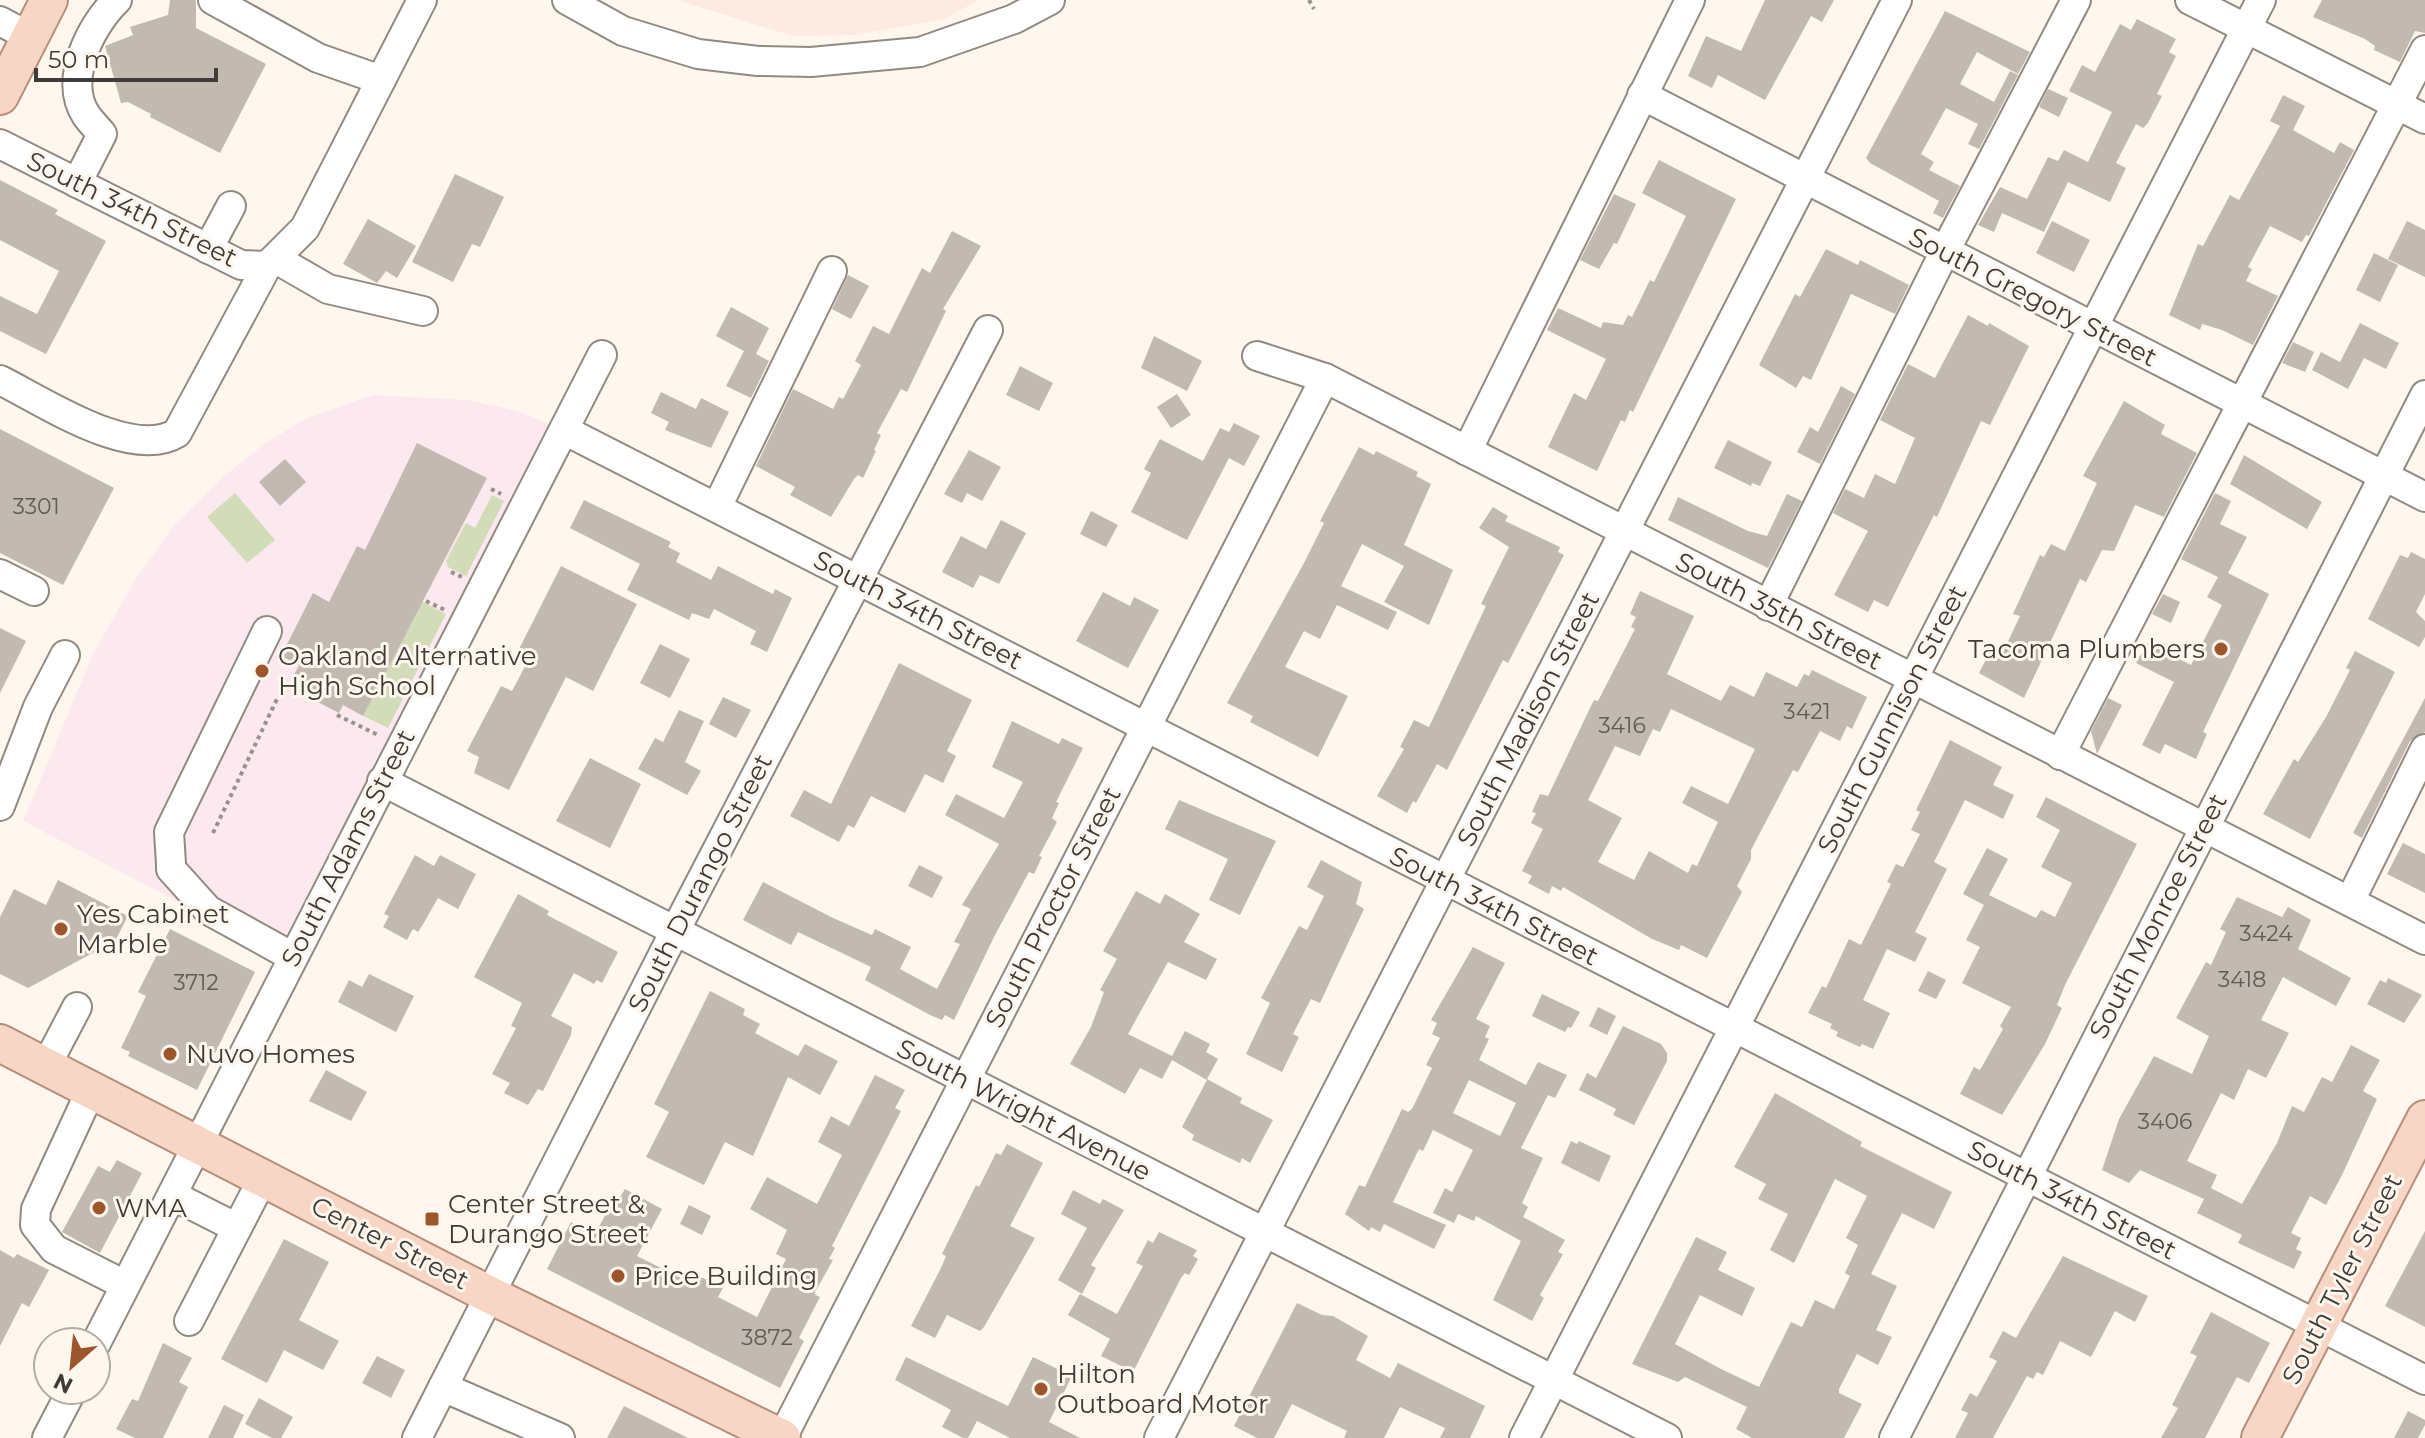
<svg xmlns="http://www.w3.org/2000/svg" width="2425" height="1438" font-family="Montserrat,sans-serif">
  <rect width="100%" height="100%" fill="#fff7ed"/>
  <polygon fill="#fdeae1" points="677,0 979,0 945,19 855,35 793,36"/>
  <polygon fill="#fce8ef" points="373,395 467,400 518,411 564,430 292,961 23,821 93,654 133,583 174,525 224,476 266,443 305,419"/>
  <g fill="#d2dcb8">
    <polygon points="235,493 275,540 247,563 207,517"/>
    <polygon points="492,495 504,501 466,576 448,567 446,561 466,523 475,528"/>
    <polygon points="421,601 446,614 388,728 363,716"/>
  </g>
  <g fill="#c2bab1" fill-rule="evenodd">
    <polygon points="170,0 196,0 196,28 266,64 220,153 150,117 151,114 128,102 121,103 105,46 133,35 130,27 168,15"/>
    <polygon points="1765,0 1834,0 1822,22 1811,16 1765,100 1718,75 1712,88 1688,76 1706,36 1741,51"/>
    <polygon points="2322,0 2425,0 2425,33 2415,31 2400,62 2374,50 2375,46 2365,39 2313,17"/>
    <polygon points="1945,11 2030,52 2018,74 1977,52 1960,84 1994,102 2010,71 2018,75 1979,149 1968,144 1978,124 1946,108 1921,154 1934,162 1929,170 1960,186 1943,218 1933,213 1939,201 1870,163 1866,158"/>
    <polygon points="2137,19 2176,39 2169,52 2176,56 2157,94 2162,96 2148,123 2143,128 2136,124 2116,163 2126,168 2110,202 2068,182 2044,232 2002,213 1994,232 1978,225 2000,187 2027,199 2048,157 2058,161 2064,150 2088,162 2112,112 2069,91 2082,65 2095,72 2120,24 2131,30"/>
    <polygon points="2048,89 2068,98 2059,117 2039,107"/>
    <polygon points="2283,95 2305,106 2293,130 2334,153 2340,142 2354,150 2309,236 2306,235 2302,242 2270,226 2248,267 2252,269 2246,281 2278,296 2253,345 2222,330 2202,324 2200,330 2169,315 2198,244 2203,246 2230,195 2239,200 2280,126 2270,121"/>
    <polygon points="1659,160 1736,199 1633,412 1630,410 1625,422 1621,420 1597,471 1548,447 1574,393 1586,400 1606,359 1547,330 1558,308 1601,328 1603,322 1623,325 1628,315 1632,317 1650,280 1654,282 1686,216 1642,193"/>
    <polygon points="455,174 504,197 480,247 472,244 453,282 412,262"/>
    <polygon points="0,180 58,210 55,214 106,241 46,354 0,331 0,296 37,314 59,271 0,240"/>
    <polygon points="1614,194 1636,204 1617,244 1614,243 1599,269 1580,260"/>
    <polygon points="368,219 416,246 397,278 386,271 377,283 343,264"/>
    <polygon points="2052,221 2090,240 2074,272 2036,253"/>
    <polygon points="2407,221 2425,230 2425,277 2388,259"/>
    <polygon points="952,231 981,246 943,309 946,311 907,392 901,389 877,433 881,435 874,450 876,451 863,478 858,475 854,479 831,517 790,495 795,487 756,466 793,389 833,409 839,397 843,399 861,365 855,361 873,326 889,334 922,268 930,273"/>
    <polygon points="1826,249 1858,265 1860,260 1909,285 1895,314 1851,294 1811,380 1803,376 1796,388 1759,365 1795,294 1800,297"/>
    <polygon points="2374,253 2398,265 2380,302 2356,290"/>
    <polygon points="848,275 869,286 851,319 832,309"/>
    <polygon points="731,307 769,328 756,354 769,361 751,398 726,386 744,351 716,336"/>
    <polygon points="1968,315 1988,326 1989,323 2029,346 1990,425 1981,421 1937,517 1934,515 1888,607 1874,600 1868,612 1834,595 1868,531 1833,513 1845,489 1864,498 1875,474 1895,484 1915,438 1880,420 1908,364 1935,378"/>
    <polygon points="2360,323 2399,343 2386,369 2364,358 2348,389 2312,370 2321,352 2340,362"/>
    <polygon points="1154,336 1202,361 1187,391 1141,368"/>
    <polygon points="2293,342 2314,352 2305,372 2282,363"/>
    <polygon points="1020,366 1053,383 1039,411 1006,395"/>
    <polygon points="1841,386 1855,394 1820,464 1797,452 1810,427 1818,432"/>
    <polygon points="661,392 696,409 701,398 729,412 711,448 665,430 669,422 651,413"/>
    <polygon points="1177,394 1191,415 1171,428 1157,407"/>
    <polygon points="2124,401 2165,425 2161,434 2197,453 2164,517 2135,505 2114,551 2102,550 2086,582 2080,579 2024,698 1979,673 1993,646 2003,652 2020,616 2013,614 2040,555 2044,557 2051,544 2065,551 2097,483 2083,476"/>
    <polygon points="1234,423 1260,436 1244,466 1229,458 1187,540 1131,512 1151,473 1144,469 1160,439 1203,461 1220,428 1229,432"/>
    <polygon points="0,429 114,488 63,585 0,553"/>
    <polygon points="1728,440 1772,462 1760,486 1752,483 1751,486 1714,468"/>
    <polygon points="417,443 487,478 363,716 343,705 339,713 306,696 310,689 292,679 299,665 281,656 313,593 329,602 357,546 365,550"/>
    <polygon points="1359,447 1374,455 1376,451 1418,472 1416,476 1431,484 1404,545 1453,570 1429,625 1384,602 1404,566 1362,544 1341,586 1397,612 1388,630 1337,605 1320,639 1304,631 1285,667 1348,696 1318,757 1250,722 1253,716 1227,703 1304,563 1324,523 1320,521"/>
    <polygon points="969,450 1001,467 982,501 967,493 962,503 944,494"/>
    <polygon points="2244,455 2322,502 2307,529 2230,484"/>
    <polygon points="285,459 306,482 280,506 259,482"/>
    <polygon points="2215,493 2231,501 2220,524 2247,537 2228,573 2269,594 2203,732 2207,734 2196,759 2165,744 2160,754 2142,745 2174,682 2136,663 2147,643 2191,665 2222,605 2207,597 2218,577 2181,559"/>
    <polygon points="1787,494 1802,501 1768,568 1668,520 1678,497 1748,531 1767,536"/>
    <polygon points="584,500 671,542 668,547 680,553 676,562 711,580 718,566 773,594 775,589 792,598 767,652 750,644 756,631 714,609 709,619 692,613 689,620 627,590 640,564 570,528"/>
    <polygon points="1493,507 1508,516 1505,521 1560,547 1558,552 1564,555 1508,663 1503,660 1447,770 1437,764 1416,803 1413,801 1407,813 1377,796 1404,749 1400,747 1414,720 1429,727 1486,606 1481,604 1509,547 1479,528"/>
    <polygon points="1091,511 1118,525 1106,547 1080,534"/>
    <polygon points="1001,520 1026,533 999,584 980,575 973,588 942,572 961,536 986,549"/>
    <polygon points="2411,552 2425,559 2425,594 2416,612 2425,621 2425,637 2419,647 2368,619 2400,555 2408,558"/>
    <polygon points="561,566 637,604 593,691 566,677 509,790 474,773 479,757 467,751 501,686 512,691 529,659 517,653"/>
    <path d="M1640,591L1694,616L1667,674L1721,701L1730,685L1754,697L1766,672L1797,687L1804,674L1809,676L1812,670L1867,697L1852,729L1847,726L1840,741L1820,731L1798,772L1793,770L1751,850V859L1737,886L1742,892L1707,958L1681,945L1679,950L1652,939L1563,887L1561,891L1552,886L1549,894L1528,883L1532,876L1522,871L1543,829L1531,823L1536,813L1532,812L1540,794L1548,796L1592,704L1594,700L1598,701L1635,629L1631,627L1636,617L1630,614ZM1671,709L1755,749L1728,804L1691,786L1682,803L1718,822L1697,866L1692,864L1688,873L1649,851L1634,880L1598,862L1622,818L1588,800L1615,746L1640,756L1653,729L1660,732Z"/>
    <polygon points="1103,592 1130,606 1134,597 1159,610 1128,668 1076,641"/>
    <polygon points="2163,594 2180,602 2171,623 2152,614"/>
    <polygon points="0,628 26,641 0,693"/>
    <polygon points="660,644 690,659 670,698 640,683"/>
    <polygon points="2355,651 2395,672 2310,839 2263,814 2294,759 2298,762 2326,717 2350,670 2346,668"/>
    <polygon points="899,663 972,700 947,751 956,756 943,783 925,774 905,813 871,796 854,828 848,825 839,842 790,816 804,790 831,804"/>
    <polygon points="723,697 751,710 736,738 709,724"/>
    <polygon points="2108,698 2122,705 2097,754 2091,731"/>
    <polygon points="2425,698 2425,732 2410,741 2362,838 2353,833"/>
    <polygon points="679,710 704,721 685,762 701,771 687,795 638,769 655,738 663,742"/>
    <polygon points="1012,721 1059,744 1062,738 1083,748 1056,802 1059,803 1052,818 1057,822 1039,856 1042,857 1034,874 1029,872 995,935 954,1020 945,1015 942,1020 930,1015 865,980 871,967 798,932 791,945 743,920 763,882 833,918 872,935 875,929 911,947 900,969 937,989 960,944 954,942 971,909 962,905 999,844 945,815 956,794 1004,818 1023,782 992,767"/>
    <polygon points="1950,740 2002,767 1993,785 2014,795 2003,819 1965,800 1934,862 1947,869 1915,932 1927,938 1915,962 1887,949 1863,1000 1890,1013 1873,1049 1862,1044 1860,1047 1836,1036 1838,1032 1830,1028 1832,1024 1808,1013 1822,986 1826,988 1849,939 1861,945 1891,884 1887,882 1896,864 1903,867 1920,834 1911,830 1920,812 1916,810"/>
    <polygon points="590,758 641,784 610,848 556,821"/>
    <polygon points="2046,797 2137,844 2065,985 2057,1005 2062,1008 2045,1044 2002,1115 1960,1094 1974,1067 1980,1070 2003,1029 2000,1026 2011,1007 1962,983 1980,947 1966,940 1986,901 1984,905 1963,894 1987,848 2008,859 1989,895 2036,918 2041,910 2055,917 2072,883 2041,867 2060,830 2036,817"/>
    <polygon points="1179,800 1276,841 1240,915 1209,900 1228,859 1165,829"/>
    <polygon points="2403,843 2425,854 2425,893 2387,874"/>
    <polygon points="415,855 434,866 440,855 476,874 458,909 438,898 422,926 418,932 413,929 407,940 383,927 389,916 384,914"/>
    <polygon points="1321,860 1362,882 1356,904 1364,909 1320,1003 1311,999 1293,1034 1299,1037 1282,1072 1246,1054 1270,1003 1261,998 1299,926 1307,930 1324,896 1307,887"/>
    <polygon points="919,865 943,877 932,898 908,886"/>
    <polygon points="58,880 128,916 115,941 28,988 0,974 0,917 14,889 46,905"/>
    <polygon points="1136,891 1160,904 1165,894 1200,914 1184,942 1217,959 1206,980 1168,962 1128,1034 1172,1056 1185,1031 1210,1044 1206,1052 1218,1059 1207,1079 1242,1098 1240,1103 1273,1120 1250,1163 1242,1158 1240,1163 1192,1140 1194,1135 1182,1127 1207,1080 1172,1060 1162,1079 1140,1068 1125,1094 1070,1064 1091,1027 1104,992 1100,990 1117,959 1103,951"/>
    <polygon points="518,894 549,911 547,915 618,952 602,983 597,980 594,984 574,973 551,1016 572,1027 571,1035 543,1091 538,1089 528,1105 504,1093 510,1083 492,1074 516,1028 511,1026 522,1003 474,977"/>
    <polygon points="2237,897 2282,917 2288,907 2311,920 2298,949 2351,978 2336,1006 2283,977 2261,1020 2289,1033 2266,1078 2248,1069 2234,1100 2221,1093 2187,1161 2217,1175 2211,1188 2242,1204 2277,1143 2292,1106 2304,1112 2322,1077 2332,1082 2351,1045 2380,1060 2363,1091 2377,1099 2342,1175 2326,1205 2310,1196 2291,1233 2301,1238 2296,1249 2302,1252 2294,1269 2238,1243 2242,1235 2197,1213 2204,1199 2140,1170 2129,1183 2102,1170 2119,1119 2154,1056 2192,1074 2209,1036 2176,1018 2206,962 2211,965 2226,932 2220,929"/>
    <polygon points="170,929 255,972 197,1090 128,1056 130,1052 121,1048 146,996 138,992"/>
    <path d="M1473,947L1505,963L1476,1019L1490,1026L1485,1037L1489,1039L1479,1060L1526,1085L1538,1062L1567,1075L1555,1098L1548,1095L1521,1148L1543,1158L1522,1203L1528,1207L1523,1217L1565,1240L1558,1252L1563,1254L1540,1295L1544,1298L1532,1321L1493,1300L1521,1241L1476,1216L1474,1221L1458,1214L1454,1223L1433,1213L1445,1188L1452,1192L1473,1150L1433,1130L1423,1151L1419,1149L1393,1202L1446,1225L1434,1249L1384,1224L1380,1232L1371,1227L1369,1231L1345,1214L1359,1185L1365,1187L1402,1109L1408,1112L1412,1109L1432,1068L1426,1065L1440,1038L1432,1034L1437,1023L1431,1020ZM1469,1080L1516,1103L1500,1136L1453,1113Z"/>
    <polygon points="1928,971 1946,980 1936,999 1918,991"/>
    <polygon points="369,974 414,996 396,1032 338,1002 349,980 362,987"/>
    <polygon points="2388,978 2422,995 2404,1023 2367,1004 2380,980 2386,983"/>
    <polygon points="710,991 745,1009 743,1015 760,1024 755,1033 798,1056 805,1044 838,1061 820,1095 788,1077 753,1156 725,1142 704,1185 646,1157 669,1112 654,1104"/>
    <polygon points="1542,994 1580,1012 1571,1028 1568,1027 1565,1032 1532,1016"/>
    <polygon points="1598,1007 1616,1016 1607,1035 1589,1026"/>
    <polygon points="1623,1026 1661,1044 1667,1053 1667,1061 1634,1125 1613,1115 1616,1109 1579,1090 1587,1073 1596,1078"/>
    <polygon points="326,1070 367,1092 351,1121 309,1101"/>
    <polygon points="875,1075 905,1090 895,1108 901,1111 832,1246 835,1248 829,1259 833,1260 814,1294 820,1297 799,1338 804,1341 780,1388 547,1269 571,1222 595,1234 615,1197 619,1199 625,1189 662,1209 637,1256 689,1282 693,1273 723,1288 718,1297 757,1317 786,1259 776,1254 787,1230 750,1209 767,1177 817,1204 842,1155 818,1142 831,1116 849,1126"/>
    <polygon points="1775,1093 1862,1142 1860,1146 1952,1192 1934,1229 1902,1213 1871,1274 1897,1286 1876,1330 1892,1337 1878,1365 1857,1354 1839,1389 1839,1393 1862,1404 1844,1438 1752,1438 1736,1429 1747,1407 1685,1377 1678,1382 1632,1364 1696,1237 1727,1252 1718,1270 1755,1288 1742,1316 1700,1295 1675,1344 1721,1369 1759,1387 1791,1322 1802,1327 1815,1300 1834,1309 1850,1276 1845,1273 1858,1245 1846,1238 1867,1196 1835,1179 1794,1263 1770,1250 1788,1214 1758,1199 1766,1184 1734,1167"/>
    <polygon points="1571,1141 1577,1144 1579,1141 1611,1156 1599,1182 1561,1163"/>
    <polygon points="1007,1144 1043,1163 1010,1226 1035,1238 984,1327 980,1331 947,1315 935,1338 911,1326 941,1268 946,1256 942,1254 976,1185 979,1187 996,1153 1001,1155"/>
    <polygon points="117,1160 142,1173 100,1253 62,1232 98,1166 110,1172"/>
    <polygon points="1073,1190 1100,1204 1103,1199 1124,1210 1091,1265 1096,1268 1082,1294 1058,1280 1087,1228 1061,1214"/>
    <polygon points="689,1205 711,1216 702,1235 680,1224"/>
    <polygon points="2425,1231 2425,1327 2385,1306"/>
    <polygon points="1159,1232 1197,1250 1193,1256 1198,1259 1189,1275 1185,1273 1181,1278 1133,1372 1101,1356 1110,1339 1068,1315 1080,1294 1117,1314 1143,1266 1136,1263 1148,1240 1153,1243"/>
    <polygon points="284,1239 329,1262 299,1320 339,1341 323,1370 284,1350 267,1383 221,1359"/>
    <polygon points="0,1250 14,1258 17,1254 49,1270 29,1307 22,1303 0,1346"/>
    <polygon points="2063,1256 2148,1296 2135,1322 2115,1311 2091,1357 2060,1341 2043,1375 2037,1372 2033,1379 2027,1376 1993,1438 1955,1438 1968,1413 1961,1410 1970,1393 1977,1397 1997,1361 1989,1357 2003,1331 2016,1338"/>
    <polygon points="1297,1303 1322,1315 1333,1316 1368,1336 1356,1360 1390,1378 1398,1363 1485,1406 1470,1438 1440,1438 1445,1428 1400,1407 1384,1438 1344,1438 1347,1431 1292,1404 1274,1438 1257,1438 1234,1426"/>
    <polygon points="2211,1312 2270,1343 2249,1383 2237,1377 2205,1438 2161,1438 2178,1408 2172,1405 2197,1356 2190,1353"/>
    <polygon points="163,1343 192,1358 179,1382 188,1387 163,1438 135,1438 116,1429 132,1399 138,1401"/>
    <polygon points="377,1356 405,1370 391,1398 362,1383"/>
    <polygon points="906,1357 1008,1406 1033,1357 1072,1376 1049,1422 1080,1438 1010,1438 977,1421 968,1438 963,1438 942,1427 951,1410 895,1380"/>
    <polygon points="259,1398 293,1417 281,1438 272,1438 245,1424"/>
    <polygon points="224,1405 244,1415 233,1438 208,1438"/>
    <polygon points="624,1406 688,1438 607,1438"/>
    <polygon points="2408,1411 2425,1420 2425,1425 2418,1438 2394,1438"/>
  </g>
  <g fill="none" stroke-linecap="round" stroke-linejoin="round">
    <g stroke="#918a81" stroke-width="32">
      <g id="minor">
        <polyline points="213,0 318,58 381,80"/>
        <polyline points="567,0 623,31 698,54 758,61 811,62 920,52 1014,19 1050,0"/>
        <polyline points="2190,0 2425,119"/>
        <polyline points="0,21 30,37"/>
        <polyline points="1642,95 2425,497"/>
        <polyline points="0,144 241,265 267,266"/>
        <path d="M77,183L102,134C97,128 90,121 86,115C63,79 91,25 117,0"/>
        <polyline points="208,249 231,206"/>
        <polyline points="276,259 328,289 423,311"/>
        <polyline points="1257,356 1325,378 2425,940"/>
        <path d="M0,380C43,401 131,461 177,433L267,266L305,228L422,0"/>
        <polyline points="564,430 2425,1380"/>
        <polyline points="1467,451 1690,0"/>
        <polyline points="717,507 832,271"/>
        <polyline points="0,574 34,591"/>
        <polyline points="1768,606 1945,251 2076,0"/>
        <polyline points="267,631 169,832 171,864 171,869 208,910 293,957"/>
        <polyline points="2060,755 2425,50"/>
        <polyline points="382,781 1667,1438"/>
        <polyline points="0,806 38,707 65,655"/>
        <polyline points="2350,901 2425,749"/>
        <polyline points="46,1066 77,1007"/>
        <polyline points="91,1090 36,1209 35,1225 54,1249 125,1285"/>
        <polyline points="172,1195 237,1228"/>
        <polyline points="189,1321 263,1178"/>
        <polyline points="96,1343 602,355"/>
        <polyline points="443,1387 560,1438"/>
        <polyline points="47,1438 72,1390"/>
        <polyline points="417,1438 675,931 988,330"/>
        <polyline points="782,1438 1325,378"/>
        <polyline points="1159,1438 1897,0"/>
        <polyline points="1524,1438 2261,0"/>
        <polyline points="1894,1438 2425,395"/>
      </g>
    </g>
    <g stroke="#b48e7b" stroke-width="40">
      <g id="major">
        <polyline points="0,96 49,0"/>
        <polyline points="0,1043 490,1295 782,1438"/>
        <polyline points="2260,1438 2425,1119"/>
      </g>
    </g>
    <g stroke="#97928c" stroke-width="4" stroke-dasharray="4 4" stroke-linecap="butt">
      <polyline points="1309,0 1314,9"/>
      <polyline points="491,489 501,494"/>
      <polyline points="451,572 462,577"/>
      <polyline points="426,601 445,610"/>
      <polyline points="337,715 378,735"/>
      <polyline points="213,833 277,699"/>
    </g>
    <use href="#minor" stroke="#fff" stroke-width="28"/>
    <use href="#major" stroke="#f8d6c5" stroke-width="36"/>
  </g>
  <g fill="#9c562d" stroke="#fff7ed" stroke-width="3">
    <circle cx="2221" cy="649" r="8"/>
    <circle cx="262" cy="671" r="8"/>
    <circle cx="61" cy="929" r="8"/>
    <circle cx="170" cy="1054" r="8"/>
    <circle cx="99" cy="1208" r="8"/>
    <rect x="424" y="1211" width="16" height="16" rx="4"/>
    <circle cx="618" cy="1276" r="8"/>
    <circle cx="1041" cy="1389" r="8"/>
  </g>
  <g text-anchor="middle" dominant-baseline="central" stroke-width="6" stroke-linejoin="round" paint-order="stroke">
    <g font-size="22" fill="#5f5b56">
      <text x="36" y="506">3301</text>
      <text x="1807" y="711">3421</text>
      <text x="1622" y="725">3416</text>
      <text x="2266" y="933">3424</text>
      <text x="2242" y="979">3418</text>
      <text x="196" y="982">3712</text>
      <text x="2165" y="1121">3406</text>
      <text x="767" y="1337">3872</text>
    </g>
    <g font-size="26" fill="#3e3b38" stroke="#fff7ed">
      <text transform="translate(132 209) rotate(26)">South 34th Street</text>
      <text transform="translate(2033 297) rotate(27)">South Gregory Street</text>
      <text transform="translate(918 610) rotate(27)">South 34th Street</text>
      <text transform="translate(1779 611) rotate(27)">South 35th Street</text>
      <text transform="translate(1528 719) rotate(-63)">South Madison Street</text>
      <text transform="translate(1892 719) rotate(-63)">South Gunnison Street</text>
      <text transform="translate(348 848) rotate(-63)">South Adams Street</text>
      <text transform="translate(700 883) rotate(-63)">South Durango Street</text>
      <text transform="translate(1494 906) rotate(27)">South 34th Street</text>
      <text transform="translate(1053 907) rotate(-63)">South Proctor Street</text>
      <text transform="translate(2158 916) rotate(-63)">South Monroe Street</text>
      <text transform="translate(1024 1110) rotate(27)">South Wright Avenue</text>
      <text transform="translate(2072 1200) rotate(27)">South 34th Street</text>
      <text transform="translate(390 1243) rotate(27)">Center Street</text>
      <text transform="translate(2342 1279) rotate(-63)">South Tyler Street</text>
    </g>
    <g font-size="26" fill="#3e3b38" stroke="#fff7ed" text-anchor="start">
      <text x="2205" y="649" text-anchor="end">Tacoma Plumbers</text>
      <text x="278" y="656">Oakland Alternative<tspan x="278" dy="30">High School</tspan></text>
      <text x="77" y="914">Yes Cabinet<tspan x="77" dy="30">Marble</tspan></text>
      <text x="186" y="1054">Nuvo Homes</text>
      <text x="448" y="1204">Center Street &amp;<tspan x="448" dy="30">Durango Street</tspan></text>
      <text x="115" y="1208">WMA</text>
      <text x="634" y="1276">Price Building</text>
      <text x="1057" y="1374">Hilton<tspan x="1057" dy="30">Outboard Motor</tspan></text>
    </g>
  </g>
  <g transform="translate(72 1366) rotate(207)"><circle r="38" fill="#fff7ed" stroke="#b2aca5" stroke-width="2"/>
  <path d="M0-6L14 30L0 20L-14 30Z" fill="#9c562d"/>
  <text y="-12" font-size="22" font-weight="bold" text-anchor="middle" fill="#3e3b38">N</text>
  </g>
  <path d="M36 68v12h180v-12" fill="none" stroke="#3e3b38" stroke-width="4"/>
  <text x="48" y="68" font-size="24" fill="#3e3b38" stroke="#fff7ed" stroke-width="6" paint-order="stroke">50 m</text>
</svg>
